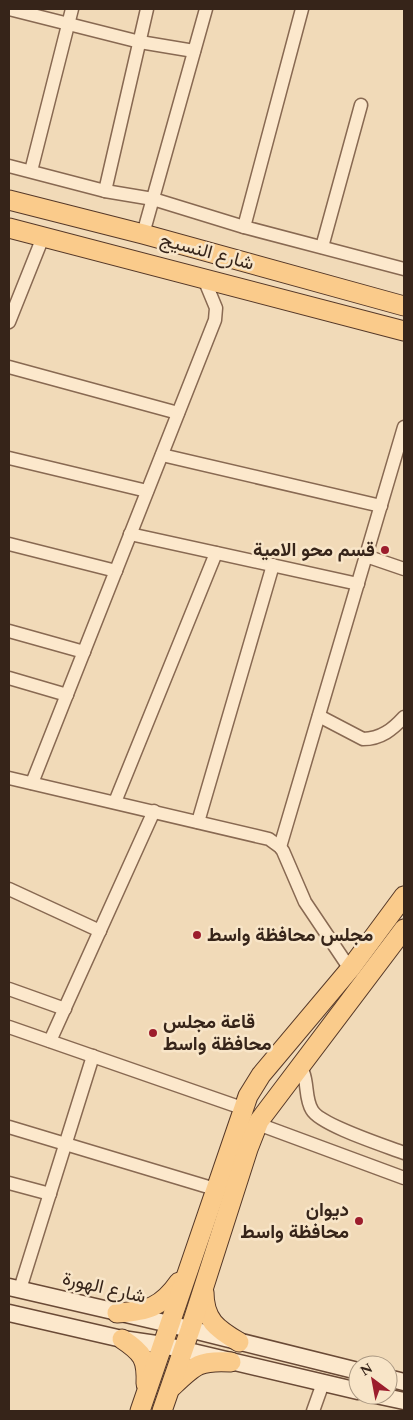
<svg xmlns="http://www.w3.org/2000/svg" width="413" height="1420" font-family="Spectral,Vazirmatn,serif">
  <rect width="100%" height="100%" fill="#f1dab8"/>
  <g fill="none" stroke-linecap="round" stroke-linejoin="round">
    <g stroke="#886952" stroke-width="15">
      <g id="street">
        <polyline points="9,9 140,42 194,51"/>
        <polyline points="9,166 105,191 153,199 244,227 404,269"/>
        <polyline points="31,171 72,9"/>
        <polyline points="105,191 147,9"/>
        <polyline points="244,227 302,9"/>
        <polyline points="143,234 206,9"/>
        <polyline points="322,247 361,105"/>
        <polyline points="9,322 43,237"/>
        <polyline points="9,367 178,413"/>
        <polyline points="162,455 381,506"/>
        <polyline points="9,458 147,491"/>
        <polyline points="130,534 358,584"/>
        <polyline points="9,544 116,571"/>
        <polyline points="366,556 404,569"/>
        <polyline points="9,631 84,652"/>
        <polyline points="9,678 67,695"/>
        <path d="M319,716L363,739C381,739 393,729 404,717"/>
        <polyline points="9,778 269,839 280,847 283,851 305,902 350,969"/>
        <polyline points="32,783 215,320 216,308 204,279"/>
        <polyline points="115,802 216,553"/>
        <polyline points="198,822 273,565"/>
        <polyline points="280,847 404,427"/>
        <polyline points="9,889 100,931"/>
        <polyline points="9,989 65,1009"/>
        <polyline points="9,1027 242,1108"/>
        <polyline points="50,1041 154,811"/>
        <path d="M298,1068L303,1072C308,1084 305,1099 312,1110C320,1125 386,1146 404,1153"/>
        <polyline points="258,1124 404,1178"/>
        <polyline points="9,1127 215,1189"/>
        <polyline points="9,1183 50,1194"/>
        <polyline points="20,1289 93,1056"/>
        <polyline points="313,1411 323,1383"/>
      </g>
    </g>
    <g stroke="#6a4a36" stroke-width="19">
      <g id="secondary">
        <polyline points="9,1287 169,1324 358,1371"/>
        <polyline points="9,1313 122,1339 163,1345 358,1391"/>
        <polyline points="388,1378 404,1382"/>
        <polyline points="376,1395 404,1401"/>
      </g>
    </g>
    <g stroke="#553828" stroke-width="21">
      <g id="primary">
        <polyline points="9,200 143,234 404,306"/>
        <polyline points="9,228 404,331"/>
        <path d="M204,1292C204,1320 217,1329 239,1342"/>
        <path d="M117,1313C147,1311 161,1308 179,1282"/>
        <path d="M122,1339C143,1353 147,1359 146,1384"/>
        <path d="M172,1387C195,1365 199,1360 231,1362"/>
        <polyline points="140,1411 248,1096 261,1075 350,969 404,896"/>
        <polyline points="162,1411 190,1330 248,1149 259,1121 404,929"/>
      </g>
    </g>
    <use href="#street" stroke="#fce8cc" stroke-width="12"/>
    <use href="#secondary" stroke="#fce8cc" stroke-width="16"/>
    <use href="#primary" stroke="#facb8b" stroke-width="19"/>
  </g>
  <g fill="#9c1d2c" stroke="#f8e5c8" stroke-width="2">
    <circle cx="385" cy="550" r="5"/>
    <circle cx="197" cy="935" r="5"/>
    <circle cx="153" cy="1033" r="5"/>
    <circle cx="359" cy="1221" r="5"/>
  </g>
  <g text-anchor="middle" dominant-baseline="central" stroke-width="5" stroke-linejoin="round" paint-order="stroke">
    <g font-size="19" fill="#362419" stroke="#f8e5c8">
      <text transform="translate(207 252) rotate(15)">شارع النسيج</text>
      <text transform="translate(104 1288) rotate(13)">شارع الهورة</text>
    </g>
    <g font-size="19" font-weight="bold" fill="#362419" stroke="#f8e5c8" text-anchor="end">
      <text x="375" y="550">قسم محو الامية</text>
      <text x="207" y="935" text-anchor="start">مجلس محافظة واسط</text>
      <text x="163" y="1022" text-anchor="start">قاعة مجلس<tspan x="163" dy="22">محافظة واسط</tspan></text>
      <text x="349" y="1210">ديوان<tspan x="349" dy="22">محافظة واسط</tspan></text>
    </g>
  </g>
  <rect width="413" height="1420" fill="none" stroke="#362419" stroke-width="20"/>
  <g transform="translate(373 1380) rotate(328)"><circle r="24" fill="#f8e5c8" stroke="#aa9882"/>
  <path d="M0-4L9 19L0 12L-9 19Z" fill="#9c1d2c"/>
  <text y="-8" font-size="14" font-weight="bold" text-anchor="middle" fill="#362419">N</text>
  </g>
</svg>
